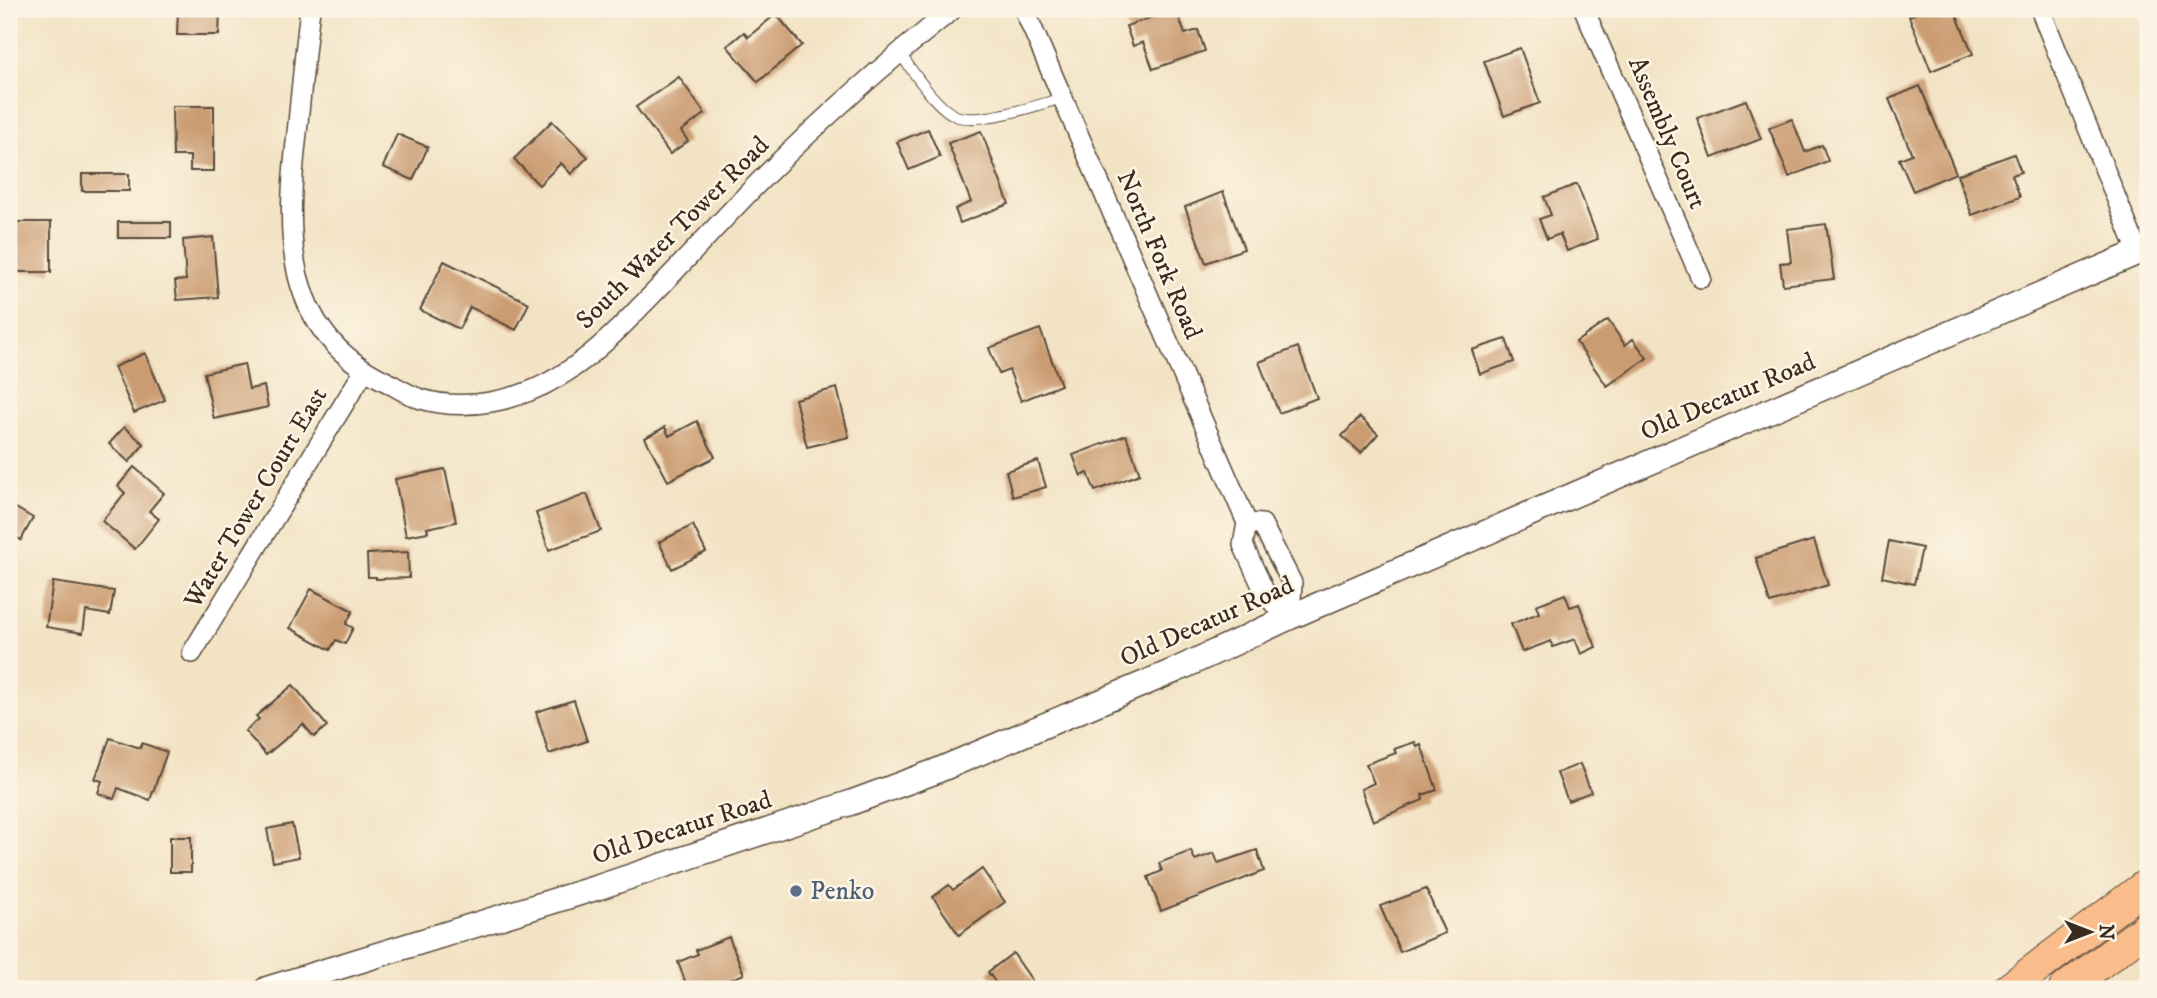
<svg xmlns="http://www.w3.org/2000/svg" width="2157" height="998" font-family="'IM FELL DW Pica',serif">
  <rect width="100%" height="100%" fill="#fcf5e5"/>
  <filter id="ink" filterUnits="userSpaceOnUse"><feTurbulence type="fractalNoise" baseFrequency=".0143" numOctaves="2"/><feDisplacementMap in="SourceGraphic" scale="14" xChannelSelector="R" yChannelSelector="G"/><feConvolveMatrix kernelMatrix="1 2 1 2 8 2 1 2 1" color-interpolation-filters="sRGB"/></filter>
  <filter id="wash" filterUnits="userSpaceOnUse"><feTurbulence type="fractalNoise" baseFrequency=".00686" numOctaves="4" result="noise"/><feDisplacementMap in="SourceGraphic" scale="28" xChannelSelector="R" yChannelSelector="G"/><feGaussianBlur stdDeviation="1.57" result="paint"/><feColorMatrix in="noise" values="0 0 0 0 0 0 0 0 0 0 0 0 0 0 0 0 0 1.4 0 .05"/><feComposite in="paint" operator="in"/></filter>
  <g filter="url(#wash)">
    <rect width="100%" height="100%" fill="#f3e3c5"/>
    <g id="blocks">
      <g fill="#cb9c72">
        <polygon points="178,9 220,9 219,35 177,35"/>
        <polygon points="1176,9 1185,34 1198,30 1205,51 1153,69 1143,42 1133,46 1126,26"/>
        <polygon points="1926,9 1954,9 1973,54 1931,71 1909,16"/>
        <polygon points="776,14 802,45 758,82 727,46 744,32 748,37"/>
        <polygon points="1520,48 1540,103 1504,116 1484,61"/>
        <polygon points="679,77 705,114 681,131 688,141 670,154 636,107"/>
        <polygon points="1920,86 1956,173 1913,191 1899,159 1912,154 1889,99"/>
        <polygon points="1746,100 1761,139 1712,158 1697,118"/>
        <polygon points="172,106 214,106 214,171 190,171 190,156 173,156"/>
        <polygon points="1792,119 1805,152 1822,145 1828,161 1789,177 1769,128"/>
        <polygon points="552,121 588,157 571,174 561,163 539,185 514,159"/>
        <polygon points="928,129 940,157 909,170 897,142"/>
        <polygon points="981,131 1009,204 960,223 955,209 971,202 948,143"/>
        <polygon points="397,134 428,147 413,180 383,167"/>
        <polygon points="2014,154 2021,172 2012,175 2020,197 1972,215 1957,175"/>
        <rect x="82" y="174" width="47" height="17"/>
        <polygon points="1577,184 1598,239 1567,251 1560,234 1547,239 1539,219 1551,215 1544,197"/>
        <polygon points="1223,192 1244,249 1206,263 1185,207"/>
        <rect x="17" y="222" width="34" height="50"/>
        <rect x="118" y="222" width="53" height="16"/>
        <polygon points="1826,224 1834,279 1783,285 1780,263 1791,262 1787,229"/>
        <polygon points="213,237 218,297 177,300 175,281 186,280 183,240"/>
        <polygon points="444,261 529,303 516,330 470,307 459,329 420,310"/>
        <polygon points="1608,320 1625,345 1633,339 1647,358 1607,386 1576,342"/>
        <polygon points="1040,329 1061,385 1021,401 1009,370 999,374 989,348"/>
        <polygon points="1506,339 1514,362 1480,374 1472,350"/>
        <polygon points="1298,347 1317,398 1279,413 1259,362"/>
        <polygon points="145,353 165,400 134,413 114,367"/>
        <polygon points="244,364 249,389 264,386 268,407 214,419 204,373"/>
        <polygon points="837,388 849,437 807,447 795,399"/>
        <polygon points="1360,417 1378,434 1361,453 1342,436"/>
        <polygon points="697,421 715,457 668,481 645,438 665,427 669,436"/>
        <polygon points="124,427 144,444 129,462 109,444"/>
        <polygon points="1126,435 1140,474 1095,491 1088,473 1081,476 1073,455"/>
        <polygon points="1038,461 1046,487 1013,497 1006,471"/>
        <polygon points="134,467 164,493 149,511 159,519 135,549 102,521 125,493 118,486"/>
        <polygon points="445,469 456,522 427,528 428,532 406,536 395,479"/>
        <polygon points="587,494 601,531 549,550 536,513"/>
        <polygon points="9,504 33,518 21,540 9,533"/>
        <polygon points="693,525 706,552 672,569 659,542"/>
        <polygon points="1814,540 1828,585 1770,603 1756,558"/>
        <polygon points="1889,541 1922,548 1914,584 1882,577"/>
        <polygon points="408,552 409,578 376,579 376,577 368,577 367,554"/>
        <polygon points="53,582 114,591 110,615 86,611 83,633 46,627"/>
        <polygon points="311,589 353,611 346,624 353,628 345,644 336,640 330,650 290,628"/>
        <polygon points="1565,594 1570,607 1579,604 1596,647 1581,654 1575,639 1553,647 1551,641 1522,652 1511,624 1539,613 1536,605"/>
        <polygon points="293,685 327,726 314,737 303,724 266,755 245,731 259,719 256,716"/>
        <polygon points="574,700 587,741 549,754 536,712"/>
        <polygon points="110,738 140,748 142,743 167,752 150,800 118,788 114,799 98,793 102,781 95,779"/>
        <polygon points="1415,742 1417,747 1421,745 1437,790 1422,795 1423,800 1373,821 1361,789 1374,783 1366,764 1396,753 1394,749"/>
        <polygon points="1580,764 1591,792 1568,801 1557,773"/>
        <polygon points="292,824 299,857 273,862 267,829"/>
        <rect x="170" y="837" width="21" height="35"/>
        <polygon points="1257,850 1264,871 1161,911 1148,877 1162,871 1159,863 1191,851 1195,860 1214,853 1218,863"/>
        <polygon points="982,869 1005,902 959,935 933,897 949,885 953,890"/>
        <polygon points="1426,889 1445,933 1400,952 1380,906"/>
        <polygon points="729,937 744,974 707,989 688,989 678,962 698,954 696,950"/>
        <polygon points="1013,953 1038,989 1000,989 988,972"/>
      </g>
    </g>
  </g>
  <g filter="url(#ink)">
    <use href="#blocks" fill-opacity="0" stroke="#574637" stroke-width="2"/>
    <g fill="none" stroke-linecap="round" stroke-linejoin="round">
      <g stroke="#574637" stroke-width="12">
        <path id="service" d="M899,52C912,70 936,108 956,116C978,125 1040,105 1062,98"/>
      </g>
      <g stroke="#574637" stroke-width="22">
        <g id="minor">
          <path d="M310,9C305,50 301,92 297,133C286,233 281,330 385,381C396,387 408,395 421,399C465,412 519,401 558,377C589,359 616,333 640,307C683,264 723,218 766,175C825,116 888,61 953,9"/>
          <polyline points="1024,9 1247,523 1243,545 1267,597 1290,617"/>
          <polyline points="1584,9 1701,278"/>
          <polyline points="2040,9 2138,252"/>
          <polyline points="1247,523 1262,524 1292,583 1290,617"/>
          <polyline points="192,653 364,371"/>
        </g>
      </g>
      <g stroke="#574637" stroke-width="27">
        <polyline id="tertiary" points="267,989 599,887 850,803 934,772 1176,670 1290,617 2148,248"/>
      </g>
      <g stroke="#574637" stroke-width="34">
        <g id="primary">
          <polyline points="2009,989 2148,884"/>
          <polyline points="2065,989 2148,927"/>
        </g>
      </g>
      <use href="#service" stroke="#fff" stroke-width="10"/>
      <use href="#minor" stroke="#fff" stroke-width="19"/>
      <use href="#tertiary" stroke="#fff" stroke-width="24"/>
      <use href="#primary" stroke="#f9bc8a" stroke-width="32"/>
    </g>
  </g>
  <circle fill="#5c6f8a" stroke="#fcf5e5" stroke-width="2.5" cx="796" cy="891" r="7"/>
  <g text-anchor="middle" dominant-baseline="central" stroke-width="5" stroke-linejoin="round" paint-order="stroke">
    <g font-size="26" fill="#3b2a1e" stroke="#fcf5e5">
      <text transform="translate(1667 133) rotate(67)">Assembly Court</text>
      <text transform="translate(673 233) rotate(-45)">South Water Tower Road</text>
      <text transform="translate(1159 255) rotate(67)">North Fork Road</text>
      <text transform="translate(1728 397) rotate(-23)">Old Decatur Road</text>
      <text transform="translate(256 498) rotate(-59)">Water Tower Court East</text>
      <text transform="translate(1207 622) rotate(-24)">Old Decatur Road</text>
      <text transform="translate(682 828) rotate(-18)">Old Decatur Road</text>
    </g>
    <g font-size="26" fill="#4e5e75" stroke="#fcf5e5" text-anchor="start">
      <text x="810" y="891">Penko</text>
    </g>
  </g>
  <rect width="2157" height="998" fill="none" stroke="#fcf5e5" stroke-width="35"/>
  <g transform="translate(2090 932) rotate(90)" stroke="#fcf5e5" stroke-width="5" paint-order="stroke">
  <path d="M0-5L12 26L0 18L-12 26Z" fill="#3b2a1e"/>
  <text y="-10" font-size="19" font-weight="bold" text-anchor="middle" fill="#3b2a1e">N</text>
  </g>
</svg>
